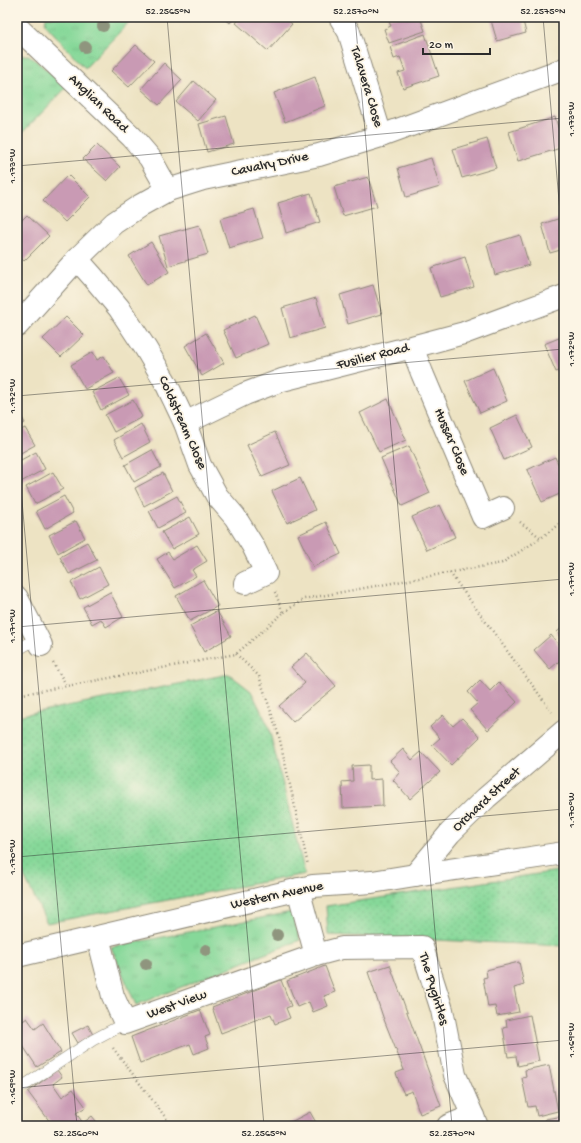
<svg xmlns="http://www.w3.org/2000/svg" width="581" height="1143" font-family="'Gochi Hand',sans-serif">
  <defs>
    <pattern id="grass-tufts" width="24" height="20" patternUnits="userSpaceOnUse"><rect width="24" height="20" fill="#86d899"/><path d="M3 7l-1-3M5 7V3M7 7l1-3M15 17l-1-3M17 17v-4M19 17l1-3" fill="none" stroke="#74ba84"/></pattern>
    <pattern id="park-dots" width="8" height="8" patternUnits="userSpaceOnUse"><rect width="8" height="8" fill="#86d899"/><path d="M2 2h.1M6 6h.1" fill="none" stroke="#74ba84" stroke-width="1.8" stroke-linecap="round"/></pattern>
  </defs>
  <rect width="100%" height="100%" fill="#fcf5e5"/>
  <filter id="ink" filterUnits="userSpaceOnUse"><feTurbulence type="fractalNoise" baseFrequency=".025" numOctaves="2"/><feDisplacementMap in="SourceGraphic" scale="8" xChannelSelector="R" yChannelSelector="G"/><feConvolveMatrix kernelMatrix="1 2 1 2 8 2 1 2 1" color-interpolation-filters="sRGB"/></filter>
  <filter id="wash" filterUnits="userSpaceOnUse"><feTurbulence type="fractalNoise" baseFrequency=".012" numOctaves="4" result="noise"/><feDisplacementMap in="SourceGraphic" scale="16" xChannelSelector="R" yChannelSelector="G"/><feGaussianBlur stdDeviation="0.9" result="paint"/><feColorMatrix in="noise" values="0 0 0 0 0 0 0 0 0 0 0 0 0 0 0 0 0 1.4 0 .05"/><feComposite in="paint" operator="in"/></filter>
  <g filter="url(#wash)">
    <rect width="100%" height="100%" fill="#ede3c3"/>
    <g fill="url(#grass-tufts)" stroke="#588262">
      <polygon points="46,17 134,17 85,68 45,24"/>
      <polygon points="29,55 67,87 17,138 17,56"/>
      <polygon points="292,912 300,940 136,1005 111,947"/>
    </g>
    <g fill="url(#park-dots)" stroke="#588262">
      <polygon points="229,674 251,691 268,725 305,874 47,923 17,862 17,716"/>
      <polygon points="564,870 564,946 328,935 326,906"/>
    </g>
    <g id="blocks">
      <g fill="#c99ab4">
        <polygon points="223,17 235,17 230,23"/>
        <polygon points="241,17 284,17 292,24 268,51 236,23"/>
        <polygon points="387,17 420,17 425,31 389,43 384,29 391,26"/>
        <polygon points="490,17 522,17 526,33 497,41"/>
        <polygon points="425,34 439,76 403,88 398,73 405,71 403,65 400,57 394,59 390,47"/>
        <polygon points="136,45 154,61 129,87 111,71"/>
        <polygon points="164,63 182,80 159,105 141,89"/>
        <polygon points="315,77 325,106 285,122 274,93"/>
        <polygon points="194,81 216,100 198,121 176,102"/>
        <polygon points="226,116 234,144 207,152 199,124"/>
        <polygon points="555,117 564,147 518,161 509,132"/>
        <polygon points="487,139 496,168 462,178 453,149"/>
        <polygon points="97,145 120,167 107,181 83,159"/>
        <polygon points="431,158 440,187 406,197 398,168"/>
        <polygon points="68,175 90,197 65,222 43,201"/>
        <polygon points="368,177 377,206 343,216 334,187"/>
        <polygon points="311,193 320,222 286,233 278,203"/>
        <polygon points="254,209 263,238 229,248 220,219"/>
        <polygon points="27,215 49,236 24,261 17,254 17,225"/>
        <polygon points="564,217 564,249 550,253 542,224"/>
        <polygon points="199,225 208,254 168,266 159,236"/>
        <polygon points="520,235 529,265 495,275 487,245"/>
        <polygon points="151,242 169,272 147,285 129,256"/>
        <polygon points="465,257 474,287 440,297 431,268"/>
        <polygon points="373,285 382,314 348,324 340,295"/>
        <polygon points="316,298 325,328 290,338 282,308"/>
        <polygon points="255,315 268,344 236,358 223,330"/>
        <polygon points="66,317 84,335 61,357 43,339"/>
        <polygon points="206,333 224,363 202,376 185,346"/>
        <polygon points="564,336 564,369 556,372 544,344"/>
        <polygon points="93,352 97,360 104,356 114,373 85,389 71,365"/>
        <polygon points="493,368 507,401 480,413 465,381"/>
        <polygon points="119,378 129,395 101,410 92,392"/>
        <polygon points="388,399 406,440 379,452 360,413"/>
        <polygon points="133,400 142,417 114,432 105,415"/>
        <polygon points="17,409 25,423 17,427"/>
        <polygon points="517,415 532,447 504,460 490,428"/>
        <polygon points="141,424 150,442 123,457 114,440"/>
        <polygon points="25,428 35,445 17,455 17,432"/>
        <polygon points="275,432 290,465 262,477 247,445"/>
        <polygon points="409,446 430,493 402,506 381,458"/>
        <polygon points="152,450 161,467 134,482 125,465"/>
        <polygon points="36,452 45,469 17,484 17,462"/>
        <polygon points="555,457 564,477 564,492 542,502 527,470"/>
        <polygon points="53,472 63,489 35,504 26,487"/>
        <polygon points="163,473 172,491 144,506 135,488"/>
        <polygon points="300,478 315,510 287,523 272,491"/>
        <polygon points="64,496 73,513 45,529 36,511"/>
        <polygon points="177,496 186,513 158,528 149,511"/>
        <polygon points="440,505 455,537 427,550 412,517"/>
        <polygon points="190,517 199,534 172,549 162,532"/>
        <polygon points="76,521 85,538 58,553 49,535"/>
        <polygon points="326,522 341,554 313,567 298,535"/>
        <polygon points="87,542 97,560 69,574 60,557"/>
        <polygon points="197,545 207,561 192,570 196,576 175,588 157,559 168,552 173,559"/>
        <polygon points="99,567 108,584 80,599 71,582"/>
        <polygon points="203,580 218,606 190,621 176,596"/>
        <polygon points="110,592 123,617 106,627 101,619 92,624 83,607"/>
        <polygon points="217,611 231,636 204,652 190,626"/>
        <polygon points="564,626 564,639 563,640 557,632"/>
        <polygon points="551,635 564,651 564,657 550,669 534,650"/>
        <polygon points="307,653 336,686 293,722 279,706 305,683 291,667"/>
        <polygon points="480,680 490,691 499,682 517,702 488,730 470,710 478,703 468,692"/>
        <polygon points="443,715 453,726 462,718 480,737 451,765 432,745 440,738 430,727"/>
        <polygon points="403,749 412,760 421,752 440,772 410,799 393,780 400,772 390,761"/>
        <polygon points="369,765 369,780 382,779 383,806 343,808 342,782 353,781 352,766"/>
        <polygon points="519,962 524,985 514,988 519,1012 497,1016 495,1006 488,1007 483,978 487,977 486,970"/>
        <polygon points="390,965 441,1106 420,1114 412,1091 404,1094 400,1085 396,1073 404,1070 383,1017 368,972"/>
        <polygon points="325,966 335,992 324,996 328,1006 313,1012 309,1002 297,1007 287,981"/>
        <polygon points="281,980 291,1006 286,1008 290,1018 275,1024 271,1014 221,1033 212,1007"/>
        <polygon points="200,1010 210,1035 205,1037 209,1048 194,1054 190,1044 140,1063 131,1037"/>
        <polygon points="530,1015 539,1061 518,1066 516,1056 508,1057 503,1028 507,1027 506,1020"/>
        <polygon points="27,1018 35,1029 43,1023 61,1052 37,1067 17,1037 17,1025"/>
        <polygon points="88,1025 93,1035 78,1043 72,1033"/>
        <polygon points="549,1065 558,1111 537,1116 535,1106 528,1107 522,1078 526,1077 525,1070"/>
        <polygon points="57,1070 62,1077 53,1084 62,1097 73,1089 86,1107 76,1113 83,1123 92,1116 100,1126 53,1126 28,1092"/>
        <polygon points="310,1112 318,1126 291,1126 289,1123"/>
        <polygon points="564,1116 564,1126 547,1126 545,1119"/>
      </g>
    </g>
  </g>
  <g filter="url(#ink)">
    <use href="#blocks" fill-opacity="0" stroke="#8c8777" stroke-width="1"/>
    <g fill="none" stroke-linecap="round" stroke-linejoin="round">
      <g stroke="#8c8777" stroke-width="12">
        <g id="service">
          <polyline points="17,650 38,638"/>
          <polyline points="25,1085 93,1040 125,1023"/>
        </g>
      </g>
      <g stroke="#8c8777" stroke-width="24">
        <g id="minor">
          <polyline points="340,17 349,32 381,136"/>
          <polyline points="17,27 132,137 150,158 168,190"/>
          <polyline points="77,259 93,277 119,308 146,349 166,383 185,423 200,465 217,496 235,517 253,546 266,573 245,583"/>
          <polyline points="17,326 77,259 114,223 141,205 168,190 203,179 319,155 381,136 564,69"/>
          <polyline points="412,347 422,373 483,517 503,508"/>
          <polyline points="185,423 245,394 282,380 412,347 464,333 564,296"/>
          <polyline points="17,598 41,645"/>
          <polyline points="415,875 450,833 486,798 564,731"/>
          <polyline points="298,889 316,955 342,948 422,947 442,1010 455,1075 477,1126"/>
          <polyline points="98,937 113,996 125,1023 316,955"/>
          <polyline points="448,1126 473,1116"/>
        </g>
      </g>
      <g stroke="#8c8777" stroke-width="24">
        <polyline id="tertiary" points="17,956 313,886 372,882 415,875 564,853"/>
      </g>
      <g stroke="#8c8777" stroke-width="2.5" stroke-dasharray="1 3" stroke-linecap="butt">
        <polyline points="520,522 541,538 564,520"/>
        <polyline points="450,573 552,712"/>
        <polyline points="275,592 283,613 304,599 502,563 541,538"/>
        <polyline points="236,654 259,676 279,736 308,865"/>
        <polyline points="53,663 67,686 236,654 283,613"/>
        <polyline points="17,695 67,686"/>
        <polyline points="113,1048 172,1126"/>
      </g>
      <use href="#service" stroke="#fff" stroke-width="11"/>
      <use href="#minor" stroke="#fff" stroke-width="22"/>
      <use href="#tertiary" stroke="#fff" stroke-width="22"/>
    </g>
    <g fill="#8f957e">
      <circle cx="103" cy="26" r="6"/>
      <circle cx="85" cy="47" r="6"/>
      <circle cx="277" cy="935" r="6"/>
      <circle cx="206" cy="950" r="6"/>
      <circle cx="146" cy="964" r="6"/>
    </g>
  </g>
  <path fill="none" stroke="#2b2b2b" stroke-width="1" stroke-opacity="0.45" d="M167,17L264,1126M355,17L452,1126M543,17L564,258M17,166L564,118M17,396L564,349M17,444L77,1126M17,627L564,579M17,857L564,809M17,1088L564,1040"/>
  <g text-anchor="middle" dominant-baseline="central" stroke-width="3.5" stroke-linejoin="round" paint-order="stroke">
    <g font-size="14" fill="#2b2b2b" stroke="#fcf5e5">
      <text transform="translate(366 87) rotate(73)">Talavera Close</text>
      <text transform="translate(98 104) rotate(44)">Anglian Road</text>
      <text transform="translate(270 165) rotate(-12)">Cavalry Drive</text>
      <text transform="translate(373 357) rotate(-14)">Fusilier Road</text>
      <text transform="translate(182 423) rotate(66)">Coldstream Close</text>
      <text transform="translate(451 442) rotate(67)">Hussar Close</text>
      <text transform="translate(487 800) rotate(-43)">Orchard Street</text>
      <text transform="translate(277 896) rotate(-12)">Western Avenue</text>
      <text transform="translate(433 989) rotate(73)">The Pyghtles</text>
      <text transform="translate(177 1005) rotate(-20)">West View</text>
    </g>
  </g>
  <rect width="581" height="1143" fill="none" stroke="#fcf5e5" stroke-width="44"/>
  <path d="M423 48v6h67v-6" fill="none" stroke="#2b2b2b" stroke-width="2"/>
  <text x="429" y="48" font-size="12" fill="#2b2b2b" stroke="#fcf5e5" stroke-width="3" paint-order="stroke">20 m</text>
  <rect x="22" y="22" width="537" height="1099" fill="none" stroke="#2b2b2b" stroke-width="1.5"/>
  <g font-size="10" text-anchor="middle" fill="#2b2b2b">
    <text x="168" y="14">52.2565°N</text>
    <text x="356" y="14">52.2570°N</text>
    <text x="543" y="14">52.2575°N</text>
    <text transform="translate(570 119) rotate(-90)" y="4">1.173°W</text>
    <text transform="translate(11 166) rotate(-90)" y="4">1.173°W</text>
    <text transform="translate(570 349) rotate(-90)" y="4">1.172°W</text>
    <text transform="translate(11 396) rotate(-90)" y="4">1.172°W</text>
    <text transform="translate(570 579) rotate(-90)" y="4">1.171°W</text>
    <text transform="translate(11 626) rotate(-90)" y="4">1.171°W</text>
    <text transform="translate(570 810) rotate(-90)" y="4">1.170°W</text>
    <text transform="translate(11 857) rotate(-90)" y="4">1.170°W</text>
    <text transform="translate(570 1040) rotate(-90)" y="4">1.169°W</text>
    <text transform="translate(11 1087) rotate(-90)" y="4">1.169°W</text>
    <text x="76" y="1136">52.2560°N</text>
    <text x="264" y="1136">52.2565°N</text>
    <text x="452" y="1136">52.2570°N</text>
  </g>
</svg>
